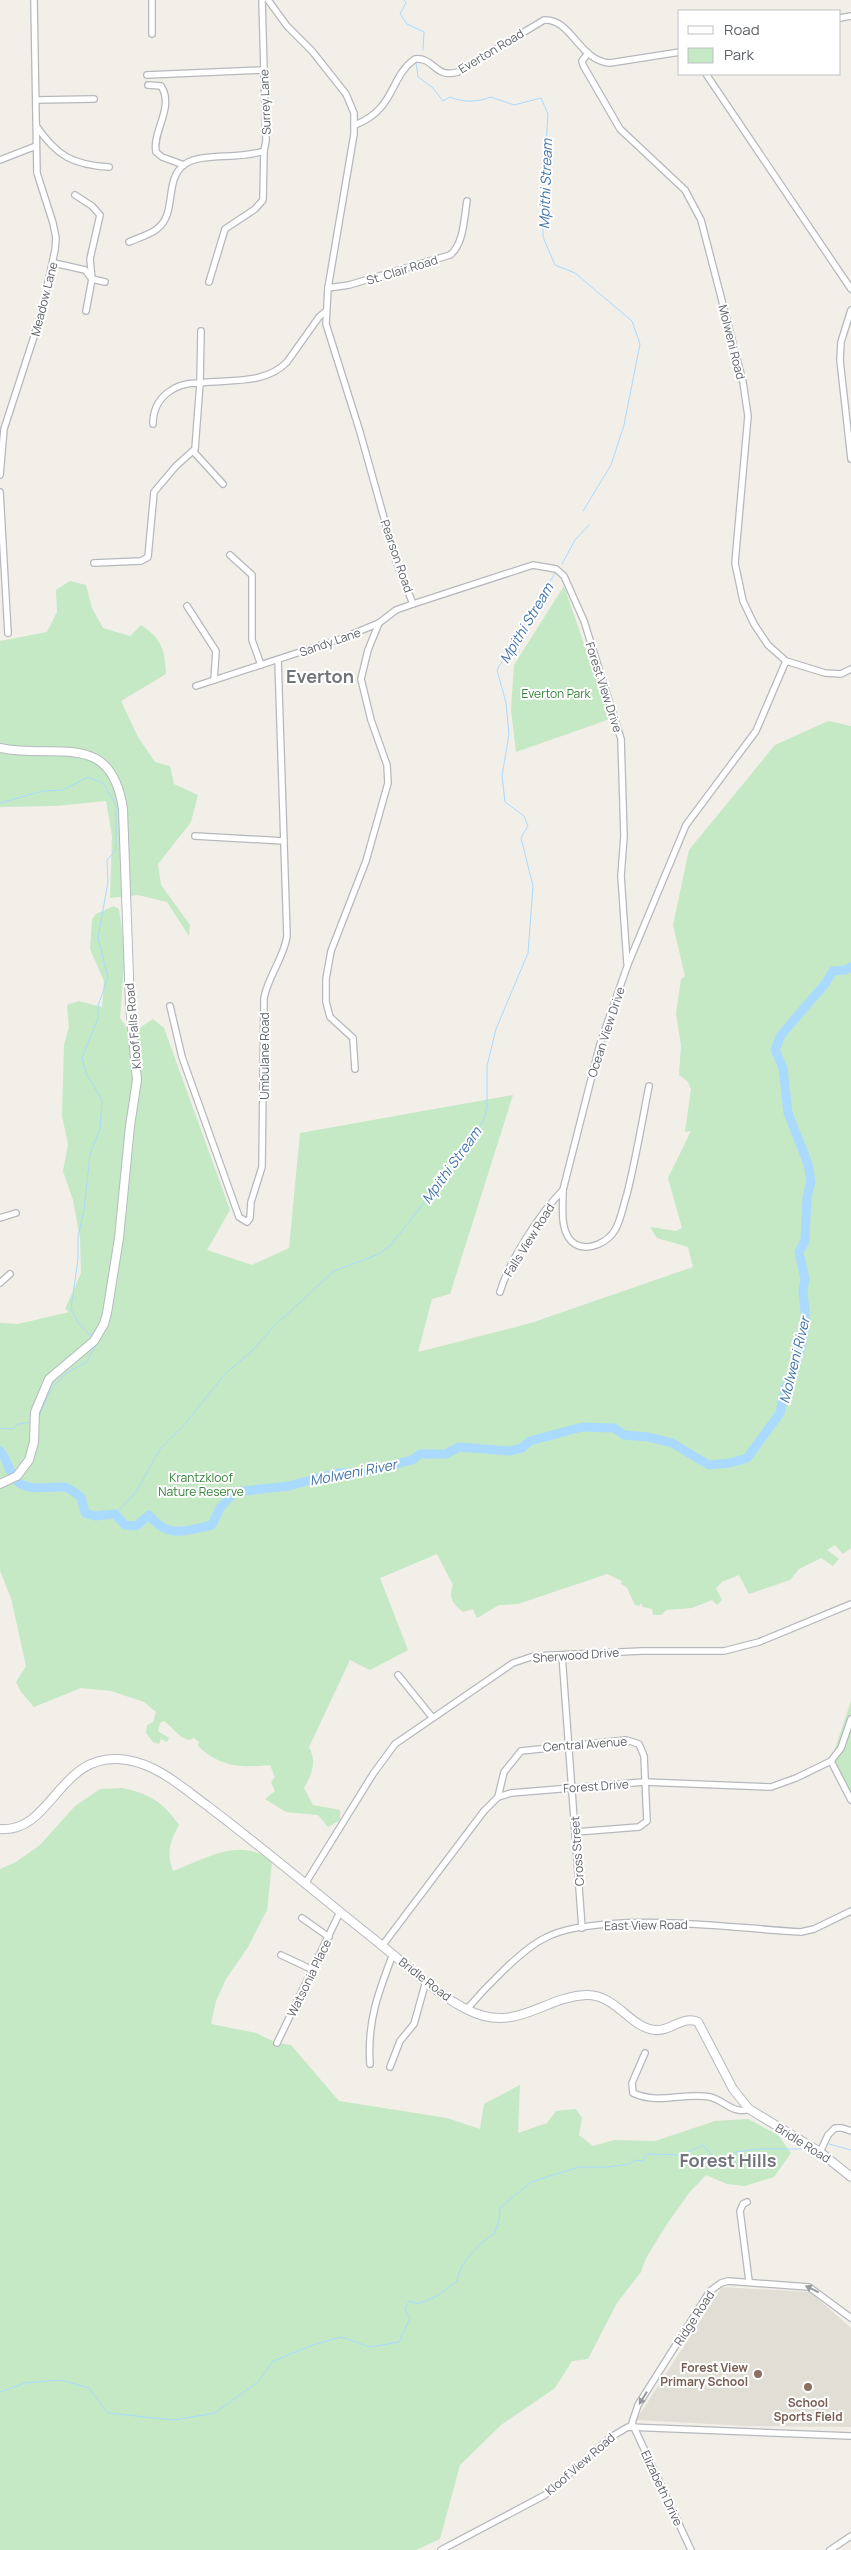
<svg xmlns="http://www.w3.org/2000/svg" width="851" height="2550" font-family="Manrope,sans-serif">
  <rect width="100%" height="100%" fill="#f1efe8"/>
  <polygon fill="#e1ded6" points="722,2287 810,2292 851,2328 851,2427 747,2426 636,2420"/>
  <g fill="#c5e8c5">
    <path d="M70,581L86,585L92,608L103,628L130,636L141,625C162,639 165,650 166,674L121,701L138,737L155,762L170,766L174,784L198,795L191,822L158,864L161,885L190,925L189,936L167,902L138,895L110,898L112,836L106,801L55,806L0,807V641L47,632L57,612L56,590Z"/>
    <polygon points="564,586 610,719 516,752 511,710 514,665"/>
    <path d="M828,721L851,726V1548L843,1554L835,1545L827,1550L839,1559L833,1566L821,1558L799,1569L790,1580L749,1594L739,1575L722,1582L716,1588L722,1600L717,1605L712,1600L692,1608L666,1610L661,1615H653L652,1609L643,1607L641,1603L639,1606L635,1605L627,1588L621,1584L622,1581L607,1574L518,1604L499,1605L477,1618L473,1609L463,1612C453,1604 448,1598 453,1585L437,1554L380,1578L408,1650L370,1670L350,1660L309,1747C317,1762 312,1774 304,1788L313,1805L340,1810V1820L328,1827L318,1815L286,1812L265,1799L275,1791L271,1782L275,1777L270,1765C240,1768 220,1767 198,1746L199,1742L194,1738L189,1740C177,1737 174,1728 164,1721L160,1723L158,1731L169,1738L167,1742L161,1739L159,1744L153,1742L146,1733L147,1725L153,1722L156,1712L144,1702L111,1691L81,1688L34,1707L21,1692L16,1682L26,1666L11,1598L0,1571V1323L18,1324L69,1312L65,1309L81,1273L80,1238L73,1200L63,1171L68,1144L62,1116L64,1045L69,1027L67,1005L79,1001L102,1007L104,981L90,949L92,919L96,914L114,906L119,909L125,953L120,1018L128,1029H138L153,1019L164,1028L230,1210L207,1250L252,1265L289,1248L300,1133L513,1095L450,1294L432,1299L418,1352L531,1323L693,1267L688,1247L657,1238L650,1227L676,1231L682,1228L668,1178L691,1131L685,1132L691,1089L688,1082L679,1075L681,1045L676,1014L681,979L685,976L673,925L689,850L775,745Z"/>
    <polygon points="851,1701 851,1798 831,1761"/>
    <path d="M122,1788C150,1794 163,1802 179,1825C170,1841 166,1853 173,1871C204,1860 243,1834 272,1863L267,1910L248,1947L226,1979L216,2001L211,2024L256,2033L277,2043L291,2045L339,2101L447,2118L480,2129L484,2104L520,2085L518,2133L547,2123L556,2111L576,2109L582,2118L579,2135L593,2146L614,2140L655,2141L715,2121L748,2119L778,2135L791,2153L774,2177L745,2186L727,2184L706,2175L689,2193L667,2224L646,2258L641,2272L617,2303L588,2359L572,2361L555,2388L501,2425L460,2465L440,2539L416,2550H0V1869L16,1862L40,1845L75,1806L100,1789Z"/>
  </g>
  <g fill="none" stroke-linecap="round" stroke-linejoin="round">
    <g stroke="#aadaff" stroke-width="1">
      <polyline points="404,0 406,3 400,14 407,24 424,32 423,50"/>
      <path d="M416,63L418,77L432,87L443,101L450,97C465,103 477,102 491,97L514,105L541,98L548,114L543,191V237L555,265L575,273L632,321L640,344L624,425L611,465L583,511"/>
      <polyline points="562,564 575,540 589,525"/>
      <polyline points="0,803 43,791 63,790 88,777 104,784 116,806 116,844 115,851 107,860 108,882 98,938 108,977 98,1006 98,1018 82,1058 86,1073 102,1100 100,1129 90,1154 84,1210 78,1237 78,1259 71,1309 79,1324 92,1337"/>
      <path d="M38,1419C51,1389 55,1376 86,1363L96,1345"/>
      <polyline points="0,1428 12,1429 18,1424 32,1422"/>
      <polyline points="115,1514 136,1492 160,1449 185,1424 225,1374 253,1350 273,1327 334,1271 379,1254 391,1245 465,1150 483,1121 487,1108 487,1066 496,1029 528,953 533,886 521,838 528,826 524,816 505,802 502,776 509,734 506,703 497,670 555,573"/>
      <polyline points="829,2144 851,2150"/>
      <path d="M0,2392L25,2383L61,2380L89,2388L108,2413L174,2420L215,2413L259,2381L273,2361L313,2345L341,2337L370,2347L399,2342L410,2318L405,2309L409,2301L418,2304L437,2296L457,2281C460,2262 478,2244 494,2234L499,2221L500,2208L531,2182L579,2167H608L629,2164L635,2160L643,2161L647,2154L682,2155L703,2145L716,2159L722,2161L736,2152L758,2149H808"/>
    </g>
    <path stroke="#aadaff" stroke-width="9" d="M0,1451C8,1460 9,1474 18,1482C30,1492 50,1486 64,1487C70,1488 76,1494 81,1497L85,1513L95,1516L115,1514L125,1525L136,1526L149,1515C167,1539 186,1531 212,1525L220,1508L234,1492L289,1486L336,1473H361L412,1460L420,1454H446L459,1447L509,1451L522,1448L530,1441L582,1427L614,1428L624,1435L648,1437L672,1443L709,1465L730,1463L747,1458L780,1413L785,1388L793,1374L801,1347L806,1322L803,1291L805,1279L799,1252L805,1241L807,1197L811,1182L808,1164L788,1113L783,1068L775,1050L781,1035L825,984L833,971L846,970L851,967"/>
    <g stroke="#b5b8bc" stroke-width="8">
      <g id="street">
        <polyline points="268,0 287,26 312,51 346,94 354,113 354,134 328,288 326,324 360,432 396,561 413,604 396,610 379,623 368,650 361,679 371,720 387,765 388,783 366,861 331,951 326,979 326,1002 330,1017 353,1038 355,1069"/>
        <polyline points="840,18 851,16"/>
        <polyline points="152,34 152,0"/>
        <polyline points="588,53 582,61 583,65 620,129 685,190 701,220 743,382 748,416 735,563 743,601 754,624 768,645 786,661 825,673 841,674 851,669"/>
        <polyline points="706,74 851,289"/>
        <polyline points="147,75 263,70"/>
        <path d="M148,85L161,86C175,107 152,131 156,152L162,157L184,165"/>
        <polyline points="36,100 94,99"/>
        <path d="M355,125C396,109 389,77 415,59C435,57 434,79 458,72L544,20C571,18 579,61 610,63L680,52"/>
        <path d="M37,127C57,156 73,165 109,167"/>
        <polyline points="0,160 36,146"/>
        <polyline points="75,195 92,206 100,215 90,259 92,279 86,311"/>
        <path d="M129,242C138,238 149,235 157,229C178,213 163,180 185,164C203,152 239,160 264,151L266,141L262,0"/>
        <polyline points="54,263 85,270 92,279 105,282"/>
        <polyline points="209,282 225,229 255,209 263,200 264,151"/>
        <path d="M328,288L349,285L450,255C464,244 464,218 467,201"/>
        <polyline points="851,310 841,342 840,360 851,459"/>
        <path d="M153,424C153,397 175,382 200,383L201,331"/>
        <polyline points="193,451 223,484"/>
        <polyline points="0,475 4,429 41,315 55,250 56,238 53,223 37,173 34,0"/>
        <polyline points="0,492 8,633"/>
        <polyline points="230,555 252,575 252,640 261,665"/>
        <path d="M94,563L141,561L148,557L154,492L176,466L195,449L200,383C229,379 265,385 287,362L319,317L326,311"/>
        <polyline points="413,604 533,565 556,569 564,576 584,621 621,739 624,836 621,876 627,963"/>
        <polyline points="187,606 216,651 214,680"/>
        <polyline points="196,686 343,638 379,623"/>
        <polyline points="195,836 284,841"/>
        <path d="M170,1006L182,1057L239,1217L247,1222L250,1218L251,1202L262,1167L264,998C268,976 284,958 287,936L278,660"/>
        <path d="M649,1086C642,1122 636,1158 627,1194C623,1206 621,1220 615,1230C608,1242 589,1252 575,1244C559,1234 563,1207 563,1190L600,1044L628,964L686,825L756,731L786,661"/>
        <polyline points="0,1218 16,1213"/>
        <polyline points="0,1283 10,1274"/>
        <path d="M500,1292C509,1261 540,1213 563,1190"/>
        <polyline points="562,1655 582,1928"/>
        <polyline points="398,1675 432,1717"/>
        <polyline points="831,1761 851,1800"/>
        <polyline points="498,1797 504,1772 521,1751 626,1740 639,1744 644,1756 647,1821 639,1827 576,1832"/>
        <polyline points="305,1884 373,1774 395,1744 513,1663 534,1656 642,1651 724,1651 759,1642 851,1604"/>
        <polyline points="302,1918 329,1937"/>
        <polyline points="382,1946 484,1811 498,1797 511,1793 644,1782 771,1787 796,1778 831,1761 841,1748 851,1719"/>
        <polyline points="281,1955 313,1970"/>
        <path d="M467,2009C484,1989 522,1949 545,1938C564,1928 587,1926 608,1924C672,1919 736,1928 801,1932L814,1929L851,1911"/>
        <polyline points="277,2043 340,1912"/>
        <path d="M645,2053L632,2083L633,2093C659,2105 684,2092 710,2097C724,2100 733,2115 749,2109"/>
        <path d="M370,2064C367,2022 378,1993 393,1954"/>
        <polyline points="390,2067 400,2041 414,2024 426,1981"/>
        <polyline points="820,2152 828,2135 835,2128 842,2128 851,2131"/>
        <polyline points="747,2202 743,2204 740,2211 749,2281"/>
        <polyline points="441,2550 545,2495 611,2437 628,2427 851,2436"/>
        <polyline points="691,2550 632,2423 638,2405 710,2291 721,2283 728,2281 809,2287 851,2318"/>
        <polyline points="830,2550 851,2536"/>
      </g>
    </g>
    <g stroke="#b6babf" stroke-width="10">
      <g id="secondary">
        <path d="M0,748C57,760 111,729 123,809L130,1005L137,1080L130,1126L119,1238L107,1313L104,1324L94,1341L49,1379L35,1412L34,1442L29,1460L17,1476L0,1484"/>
        <path d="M0,1829C54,1833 58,1749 127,1760C159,1765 184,1789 209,1807C267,1851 323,1899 380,1944C408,1966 435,1993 466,2009C516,2035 542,1997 586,1995C616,1994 630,2028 655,2030C670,2032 682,2015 698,2022L733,2089L749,2109L820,2152L851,2177"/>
      </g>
    </g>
    <use href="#street" stroke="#fff" stroke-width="5.5"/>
    <use href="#secondary" stroke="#fff" stroke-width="8"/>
  </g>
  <defs><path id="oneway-solid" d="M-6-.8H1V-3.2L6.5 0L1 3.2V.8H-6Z" transform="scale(1.25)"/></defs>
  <g fill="#979a9d">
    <use href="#oneway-solid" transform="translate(812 2289) rotate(-154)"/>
    <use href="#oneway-solid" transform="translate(643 2398) rotate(122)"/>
  </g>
  <g fill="#8d6e63" stroke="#fff" stroke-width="2">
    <circle cx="758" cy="2374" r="5"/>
    <circle cx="808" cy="2387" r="5"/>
  </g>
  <g text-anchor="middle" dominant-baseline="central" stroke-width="4" stroke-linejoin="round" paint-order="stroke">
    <g font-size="12" fill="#5f6368" stroke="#fff">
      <text transform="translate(491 51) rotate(-31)">Everton Road</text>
      <text transform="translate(265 102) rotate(-92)">Surrey Lane</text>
      <text transform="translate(402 270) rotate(-17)">St. Clair Road</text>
      <text transform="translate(44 299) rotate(-76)">Meadow Lane</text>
      <text transform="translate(732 342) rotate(76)">Molweni Road</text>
      <text transform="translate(397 556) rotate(71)">Pearson Road</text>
      <text transform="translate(330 642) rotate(-19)">Sandy Lane</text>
      <text transform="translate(604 687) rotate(72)">Forest View Drive</text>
      <text transform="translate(133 1026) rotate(-95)">Kloof Falls Road</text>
      <text transform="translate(606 1032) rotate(-72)">Ocean View Drive</text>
      <text transform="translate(264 1056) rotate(-90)">Umbulane Road</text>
      <text transform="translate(529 1240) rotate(-58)">Falls View Road</text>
      <text transform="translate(576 1655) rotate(-4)">Sherwood Drive</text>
      <text transform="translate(585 1744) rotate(-4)">Central Avenue</text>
      <text transform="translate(596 1786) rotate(-4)">Forest Drive</text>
      <text transform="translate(577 1851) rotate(-94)">Cross Street</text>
      <text transform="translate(646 1925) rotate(-1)">East View Road</text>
      <text transform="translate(309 1978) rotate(-64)">Watsonia Place</text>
      <text transform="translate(425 1979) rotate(38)">Bridle Road</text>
      <text transform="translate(803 2143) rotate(32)">Bridle Road</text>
      <text transform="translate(694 2318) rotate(-57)">Ridge Road</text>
      <text transform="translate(580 2464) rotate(-41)">Kloof View Road</text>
      <text transform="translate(662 2488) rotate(65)">Elizabeth Drive</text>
    </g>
    <g font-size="12" fill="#348238" stroke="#fff">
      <text x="556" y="693">Everton Park</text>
      <text x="201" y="1477">Krantzkloof<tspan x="201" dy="14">Nature Reserve</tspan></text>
    </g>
    <g font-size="12" font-weight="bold" fill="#785e54" stroke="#fff" text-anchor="end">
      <text x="748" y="2367">Forest View<tspan x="748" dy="14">Primary School</tspan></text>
      <text x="808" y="2402" text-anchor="middle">School<tspan x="808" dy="14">Sports Field</tspan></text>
    </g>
    <g font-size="14" font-style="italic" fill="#4174aa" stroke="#fff">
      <text transform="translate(545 184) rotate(-88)">Mpithi Stream</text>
      <text transform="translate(526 623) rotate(-59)">Mpithi Stream</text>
      <text transform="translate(451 1165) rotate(-54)">Mpithi Stream</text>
      <text transform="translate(794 1360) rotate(-76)">Molweni River</text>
      <text transform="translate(353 1472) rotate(-11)">Molweni River</text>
    </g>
    <g font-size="18" font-weight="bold" fill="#70757a" stroke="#fff">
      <text x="320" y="676">Everton</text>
      <text x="728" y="2160">Forest Hills</text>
    </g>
  </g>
  <rect x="678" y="10" width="162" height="65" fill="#ffffff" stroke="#bfc1c3"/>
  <rect x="688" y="26" width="25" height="8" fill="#ffffff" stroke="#bfc1c3"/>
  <text x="724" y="35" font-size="15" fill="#5f6368">Road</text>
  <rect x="688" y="48" width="25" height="15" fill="#c5e8c5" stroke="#bfc1c3"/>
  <text x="724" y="60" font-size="15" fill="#5f6368">Park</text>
</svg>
